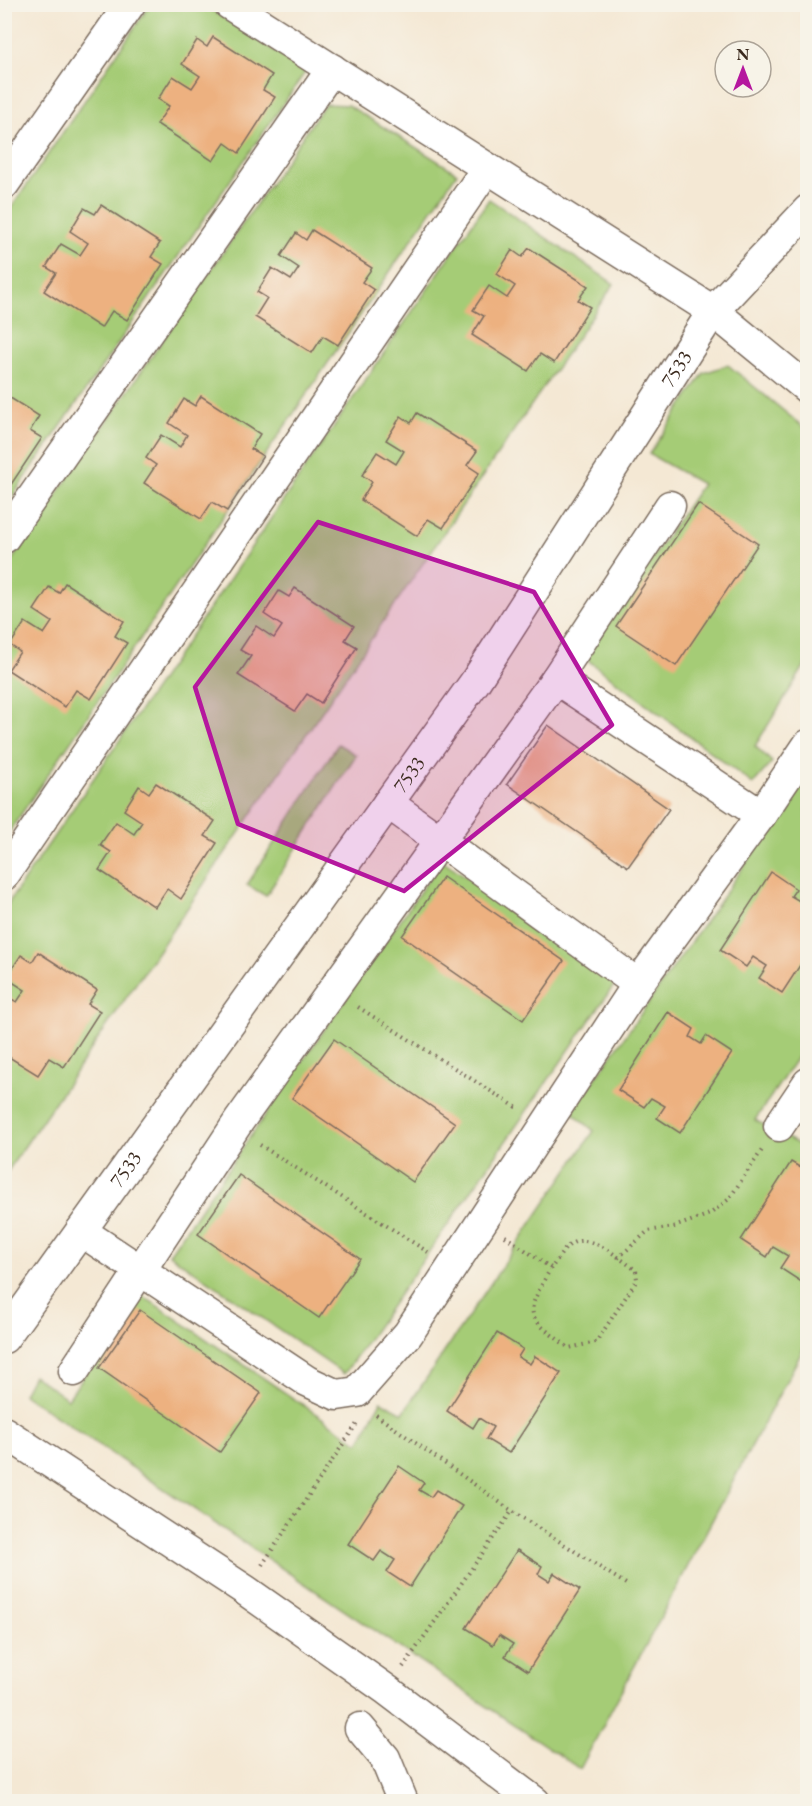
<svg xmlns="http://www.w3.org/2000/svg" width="812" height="1806" font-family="'EB Garamond',serif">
  <rect width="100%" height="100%" fill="#f7f3e8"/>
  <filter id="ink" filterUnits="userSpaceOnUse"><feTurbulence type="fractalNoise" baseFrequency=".0167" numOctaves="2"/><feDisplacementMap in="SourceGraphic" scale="12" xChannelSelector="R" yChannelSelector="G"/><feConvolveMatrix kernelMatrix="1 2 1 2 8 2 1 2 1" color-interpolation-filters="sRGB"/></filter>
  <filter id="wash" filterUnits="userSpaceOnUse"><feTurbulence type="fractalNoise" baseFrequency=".008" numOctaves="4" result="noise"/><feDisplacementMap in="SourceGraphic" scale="24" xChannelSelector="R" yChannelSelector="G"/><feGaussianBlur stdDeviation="1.35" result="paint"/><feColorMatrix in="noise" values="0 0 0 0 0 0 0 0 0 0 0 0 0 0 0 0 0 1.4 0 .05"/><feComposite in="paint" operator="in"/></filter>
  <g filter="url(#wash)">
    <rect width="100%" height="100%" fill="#f4e8d4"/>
    <g fill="#a5cc76" stroke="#707b4a" stroke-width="1.5">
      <polygon points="150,5 204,5 306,71 5,507 5,217"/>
      <polygon points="325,104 348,105 457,173 5,838 5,570"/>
      <polygon points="489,199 614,284 5,1175 5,908"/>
      <polygon points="728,365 807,430 807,662 755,746 772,762 753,784 585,658 702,484 649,454 704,373"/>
      <polygon points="338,744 356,755 266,896 247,885"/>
      <polygon points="807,776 807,1043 755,1120 807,1149 807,1342 580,1769 23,1394 33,1375 68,1399 140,1294 359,1443 381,1401 403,1413 594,1131 572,1112"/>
      <polygon points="442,860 617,981 344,1374 169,1254"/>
    </g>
    <g id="blocks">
      <g fill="#edb180">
        <polygon points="213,37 272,75 263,90 275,97 239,153 225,143 213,161 157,124 169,106 158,99 173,76 192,88 200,76 182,64 197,40 207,47"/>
        <polygon points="101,205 160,243 151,257 163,264 127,320 112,311 101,328 44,291 56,273 46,267 61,244 80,255 88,243 70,231 84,208 95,214"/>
        <polygon points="312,230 372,268 362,282 374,290 338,345 323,336 312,353 255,317 267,298 257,292 272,268 291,280 299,268 281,256 296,233 306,240"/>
        <polygon points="529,248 588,286 578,300 590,307 554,363 540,354 528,371 472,335 484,316 473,310 489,286 507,298 515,286 497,274 512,250 522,257"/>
        <polygon points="4,394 39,416 30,431 42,438 4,495"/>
        <polygon points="201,396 260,434 251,449 263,456 227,511 212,502 201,519 144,483 156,465 146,458 161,435 180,447 187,435 169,423 184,399 195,406"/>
        <polygon points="417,413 477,451 467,465 479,473 443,528 428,519 417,536 361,500 372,482 362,475 377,452 396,464 404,451 386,440 401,416 411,423"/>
        <polygon points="698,504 758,544 676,666 616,626"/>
        <polygon points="65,583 124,621 115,636 127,643 91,699 76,690 65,707 8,670 20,652 10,645 25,622 44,634 52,622 34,610 49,587 59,593"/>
        <polygon points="295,588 354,626 345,640 357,647 321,703 307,694 295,711 238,675 251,656 240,650 256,626 274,638 282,626 264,614 279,591 289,597"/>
        <polygon points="548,725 669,809 628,867 507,784"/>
        <polygon points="156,783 215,821 205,836 217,843 181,899 167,889 155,907 99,870 111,852 100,845 116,822 134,834 142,822 124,810 139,786 149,793"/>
        <polygon points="771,872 796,889 791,896 803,903 808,896 808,953 782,993 759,978 767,966 753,957 746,967 720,950"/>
        <polygon points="443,877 564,961 523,1020 402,936"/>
        <polygon points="38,952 97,990 88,1004 100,1011 64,1067 49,1058 38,1075 4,1054 4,995 17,1002 25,990 6,978 21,955 32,962"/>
        <polygon points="668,1012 694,1029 690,1037 701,1044 706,1036 732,1053 680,1133 657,1118 665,1106 651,1098 644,1107 618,1090"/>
        <polygon points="334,1039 455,1123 413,1182 292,1098"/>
        <polygon points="791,1162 808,1172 808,1275 803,1283 780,1268 788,1256 773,1247 767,1257 741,1240"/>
        <polygon points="239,1175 360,1259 319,1318 198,1234"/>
        <polygon points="140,1310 261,1393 220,1452 99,1368"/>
        <polygon points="497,1333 523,1349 518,1357 530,1364 535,1356 561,1373 509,1453 486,1439 493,1427 479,1418 473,1428 447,1411"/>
        <polygon points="399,1466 424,1483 419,1490 431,1497 436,1490 462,1506 410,1587 387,1572 395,1560 381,1551 374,1561 348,1544"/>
        <polygon points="517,1550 542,1566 538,1574 549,1581 554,1573 580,1590 528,1671 505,1656 513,1644 499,1635 493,1645 466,1628"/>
      </g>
    </g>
  </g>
  <g filter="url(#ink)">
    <use href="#blocks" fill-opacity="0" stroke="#7c6c5e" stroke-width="1.5"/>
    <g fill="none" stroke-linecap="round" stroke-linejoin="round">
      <g stroke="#7c6c5e" stroke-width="33">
        <g id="minor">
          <polyline points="229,4 713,311 808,389"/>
          <polyline points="4,184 130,4"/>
          <polyline points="4,538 332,69"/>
          <polyline points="556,679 761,815"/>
          <polyline points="388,803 638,984"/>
          <polyline points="4,875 487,168"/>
          <polyline points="779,1126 808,1083"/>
          <polyline points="81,1231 307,1381 337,1395 357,1392 408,1334 638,984 761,815 808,745"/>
          <path id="s1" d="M4,1338L475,682L713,311L808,210"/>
          <polyline points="74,1371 239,1121 556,679 670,506"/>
          <polyline points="4,1432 245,1590 387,1690 535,1802"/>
          <polyline points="360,1728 385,1758 403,1802"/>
        </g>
      </g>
      <g stroke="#7c6c5e" stroke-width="4" stroke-dasharray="1.5 4.5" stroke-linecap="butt">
        <polyline points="358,1007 519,1109"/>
        <polyline points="260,1145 428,1252"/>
        <path d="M505,1236L551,1268C557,1261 564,1247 573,1243C592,1233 621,1260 636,1270L637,1280L596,1342L569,1348C525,1314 523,1318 551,1268"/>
        <polyline points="618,1258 648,1231 674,1227 710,1214 729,1199 762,1150"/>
        <polyline points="376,1415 512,1511 626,1584"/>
        <polyline points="262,1565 358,1422"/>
        <polyline points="403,1667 512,1511"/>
      </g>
      <use href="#minor" stroke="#fff" stroke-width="30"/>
    </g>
  </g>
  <path fill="#b5179e" fill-opacity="0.2" stroke="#b5179e" stroke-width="4.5" stroke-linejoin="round" d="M318,522L534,592L612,725L404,891L238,824L195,687Z"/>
  <g text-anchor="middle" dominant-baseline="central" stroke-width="4.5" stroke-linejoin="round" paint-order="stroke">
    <g font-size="20" fill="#3b2a1e" stroke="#f7f3e8">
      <text stroke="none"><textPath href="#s1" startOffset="1180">7533</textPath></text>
      <text stroke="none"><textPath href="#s1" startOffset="694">7533</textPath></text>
      <text stroke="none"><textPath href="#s1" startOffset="208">7533</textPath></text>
    </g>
  </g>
  <rect width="812" height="1806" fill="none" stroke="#f7f3e8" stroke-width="24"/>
  <g transform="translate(743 69)"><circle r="28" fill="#f7f3e8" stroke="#aca397" stroke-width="1.5"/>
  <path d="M0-4.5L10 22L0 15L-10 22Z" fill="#b5179e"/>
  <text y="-9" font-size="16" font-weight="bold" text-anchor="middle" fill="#3b2a1e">N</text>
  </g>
</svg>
